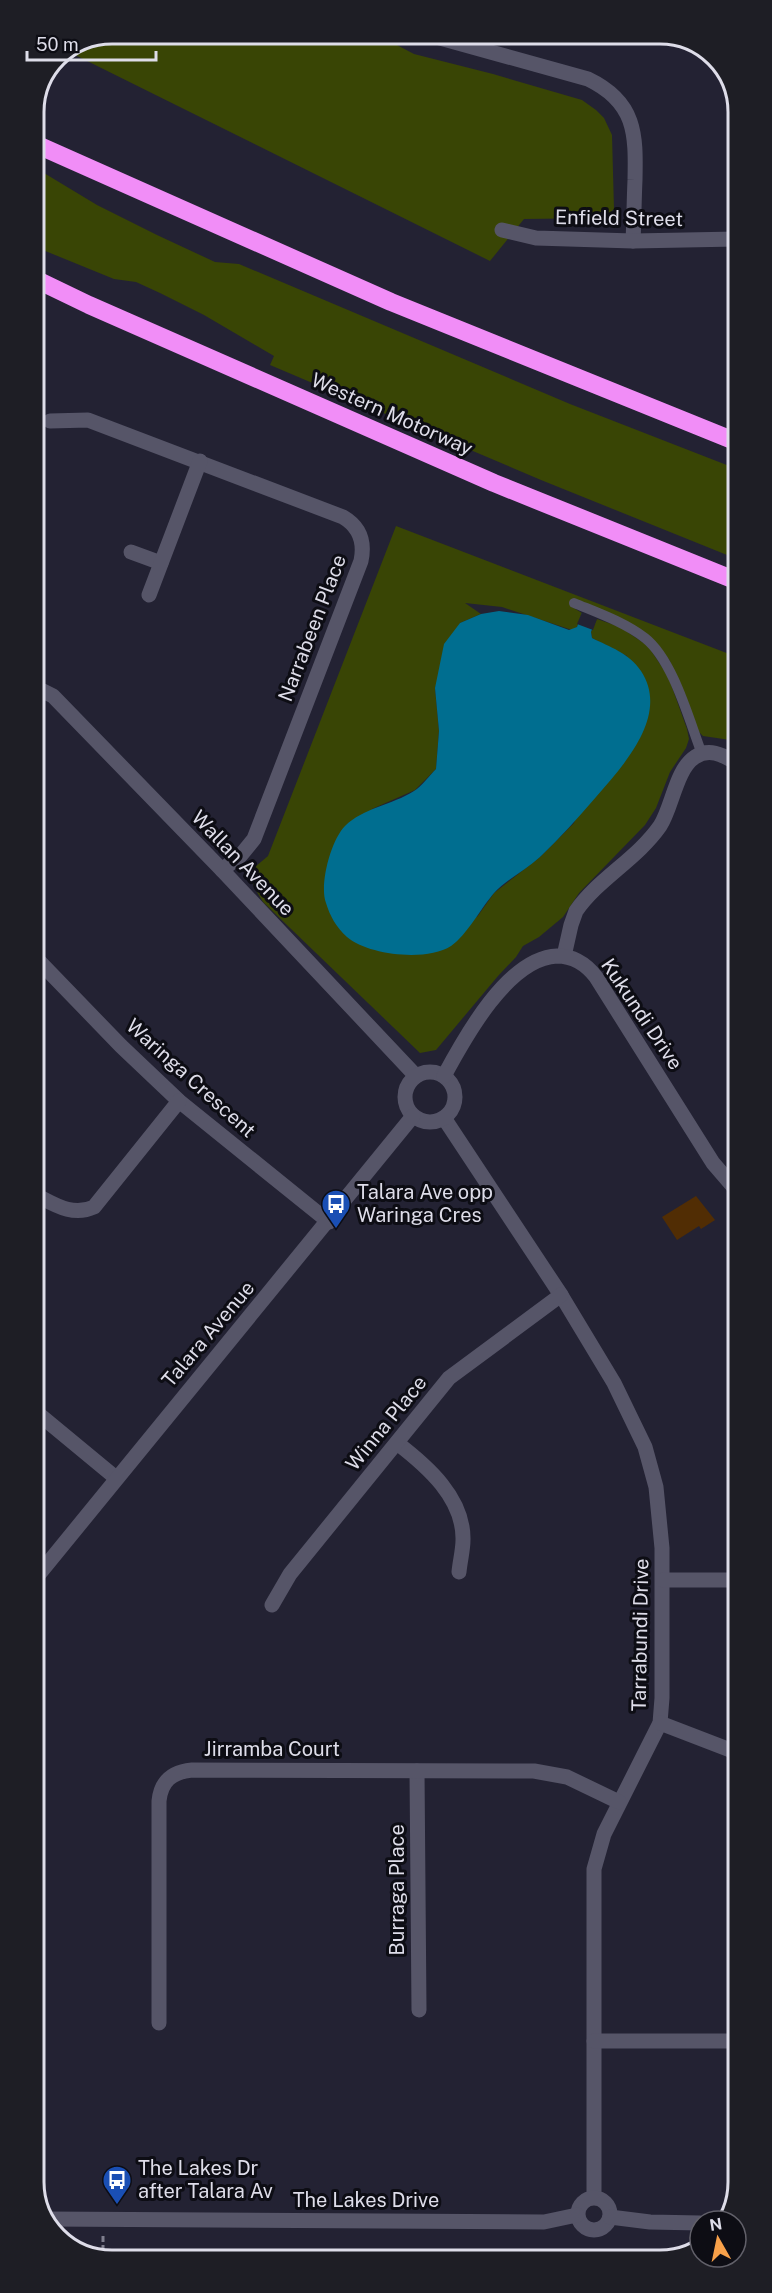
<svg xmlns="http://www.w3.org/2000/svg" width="772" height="2293" font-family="'Public Sans',sans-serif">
  <rect width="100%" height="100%" fill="#232233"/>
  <g fill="#394505">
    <polygon points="112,33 374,33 414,54 493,74 582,100 596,110 604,118 612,135 614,209 604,218 524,219 490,261 67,51"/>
    <polygon points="44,173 97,205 157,235 215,262 239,264 570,404 737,469 737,559 541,480 270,365 274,356 204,315 160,293 136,282 114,279 33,246 33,174 40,178"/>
    <polygon points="396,526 737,657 737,741 703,736 695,728 670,661 654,640 572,607 582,613 577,627 572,630 502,607 465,603 481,614 460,623 435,688 439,731 436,769 415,790 372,809 477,917 494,893 540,857 574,823 627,656 592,638 591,632 597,619 620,627 648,646 668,676 687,729 689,739 686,748 670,772 656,808 645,825 579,893 563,917 539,937 523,946 516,957 498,976 436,1050 420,1053 263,902 254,887 250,871 268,856"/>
  </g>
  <path fill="#006e90" d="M499,611L528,615L569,630L577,627L582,613L596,619L591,632L592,638C610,647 629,653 641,671C670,715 624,765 596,797C578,818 560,838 540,857C526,870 507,879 494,893C481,908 467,935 451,946C426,962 368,955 347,937C336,927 330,916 326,903C319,885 331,840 345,826C363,808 392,805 414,791C422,786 429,776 436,769L439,731L435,688L444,644L460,623L481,614Z"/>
  <polygon fill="#232233" points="583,610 598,616 593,630 577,624"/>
  <polygon fill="#512d04" points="696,1196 715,1220 701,1229 699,1226 677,1240 662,1217"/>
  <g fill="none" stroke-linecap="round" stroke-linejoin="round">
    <polyline stroke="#7f7e8d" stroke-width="3" stroke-dasharray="6 3" stroke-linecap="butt" points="103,2236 103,2258"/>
    <path stroke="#565568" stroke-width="10" d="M574,603C598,613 624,622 645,638C673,660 689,720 702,754"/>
    <g stroke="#565568" stroke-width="15">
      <path d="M422,33L588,79C636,102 636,134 635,180C634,201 634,221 633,241"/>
      <polyline points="502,230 536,238 633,241 737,239"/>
      <path d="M50,421L88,420L343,517C360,527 365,542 361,561L254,839L241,855L222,870"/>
      <polyline points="131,552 161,563"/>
      <polyline points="149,595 200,461"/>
      <polyline points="34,690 43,691 53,696 222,870 415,1075"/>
      <polyline points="34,956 121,1046 179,1101 329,1222"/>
      <path d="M564,956L571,925L576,911C598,879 637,859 660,826C672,808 676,769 695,757C710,747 724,756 737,763"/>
      <polyline points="444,1118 561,1295 614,1383 645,1447 656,1487 662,1548 662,1698 660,1723 604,1834 594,1869 594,2197"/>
      <path d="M34,1194C54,1204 72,1217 94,1207L179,1101"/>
      <polyline points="35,1411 116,1478"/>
      <path d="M397,1443C427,1466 464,1498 463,1540C463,1550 460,1561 459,1572"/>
      <polyline points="663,1580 738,1580"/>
      <polyline points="272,1605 290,1574 449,1378 561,1295"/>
      <polyline points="660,1723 738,1753"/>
      <polyline points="417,1771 419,2010"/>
      <polyline points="735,1851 739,1851"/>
      <path d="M159,2023V1801C161,1781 172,1772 192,1770L534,1771L567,1777L619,1802"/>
      <polyline points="594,2041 739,2041"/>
    </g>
    <g stroke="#565568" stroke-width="15">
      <circle cx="430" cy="1097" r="25"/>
      <path d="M444,1076C465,1037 508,958 557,956C573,956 586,964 596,977L713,1163L738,1192"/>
      <polyline points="35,1579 413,1116"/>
      <circle cx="594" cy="2214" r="16"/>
      <polyline points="610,2217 650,2222 700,2223"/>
      <polyline points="46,2219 544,2222 577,2215"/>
    </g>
    <g stroke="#f18df7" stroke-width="18">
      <polyline points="33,143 391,302 737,442"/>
      <polyline points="33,278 89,305 494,483 737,581"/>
    </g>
  </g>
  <defs>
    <g id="bus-pin" transform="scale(1.5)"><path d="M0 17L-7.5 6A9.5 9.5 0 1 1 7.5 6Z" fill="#1a4fb4" stroke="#0d0d14"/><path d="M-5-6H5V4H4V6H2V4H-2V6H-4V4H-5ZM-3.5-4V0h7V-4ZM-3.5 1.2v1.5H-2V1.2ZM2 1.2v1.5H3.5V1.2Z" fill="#fff"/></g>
  </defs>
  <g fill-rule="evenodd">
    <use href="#bus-pin" x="336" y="1204"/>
    <use href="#bus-pin" x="117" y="2180"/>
  </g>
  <g text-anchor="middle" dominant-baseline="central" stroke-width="6" stroke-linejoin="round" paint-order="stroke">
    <g font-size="20" fill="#dedde9" stroke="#0d0d14">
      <text transform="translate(619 218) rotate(1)">Enfield Street</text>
      <text transform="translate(392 414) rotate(24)">Western Motorway</text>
      <text transform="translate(312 628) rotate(-69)">Narrabeen Place</text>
      <text transform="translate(243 863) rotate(46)">Wallan Avenue</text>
      <text transform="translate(642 1014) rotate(56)">Kukundi Drive</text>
      <text transform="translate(191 1078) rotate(42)">Waringa Crescent</text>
      <text transform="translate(208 1334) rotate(-50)">Talara Avenue</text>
      <text transform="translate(386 1423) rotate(-51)">Winna Place</text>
      <text transform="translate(640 1635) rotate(-89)">Tarrabundi Drive</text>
      <text x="272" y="1749">Jirramba Court</text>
      <text transform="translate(397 1890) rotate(-90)">Burraga Place</text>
      <text x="366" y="2200">The Lakes Drive</text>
    </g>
    <g font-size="20" fill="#dedde9" stroke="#0d0d14" text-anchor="start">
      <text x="357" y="1192">Talara Ave opp<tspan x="357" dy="23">Waringa Cres</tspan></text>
      <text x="138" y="2168">The Lakes Dr<tspan x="138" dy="23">after Talara Av</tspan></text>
    </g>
  </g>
  <path d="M0 0H772V2293H0ZM112 44H660A68 68 0 0 1 728 112V2182A68 68 0 0 1 660 2250H112A68 68 0 0 1 44 2182V112A68 68 0 0 1 112 44Z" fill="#1e1e25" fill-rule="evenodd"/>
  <path fill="none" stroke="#dedde9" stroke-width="3" d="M112 44H660A68 68 0 0 1 728 112V2182A68 68 0 0 1 660 2250H112A68 68 0 0 1 44 2182V112A68 68 0 0 1 112 44Z"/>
  <g transform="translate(718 2239) rotate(351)"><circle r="28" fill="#0d0d14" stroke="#616069" stroke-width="1.5"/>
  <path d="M0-4.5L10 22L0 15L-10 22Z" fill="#f8a14a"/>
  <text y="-9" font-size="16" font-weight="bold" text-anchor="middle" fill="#dedde9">N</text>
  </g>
  <path d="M27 51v9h129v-9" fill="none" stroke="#dedde9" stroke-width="3"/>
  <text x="36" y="51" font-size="18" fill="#dedde9" stroke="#0d0d14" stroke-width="4.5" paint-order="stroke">50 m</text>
</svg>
